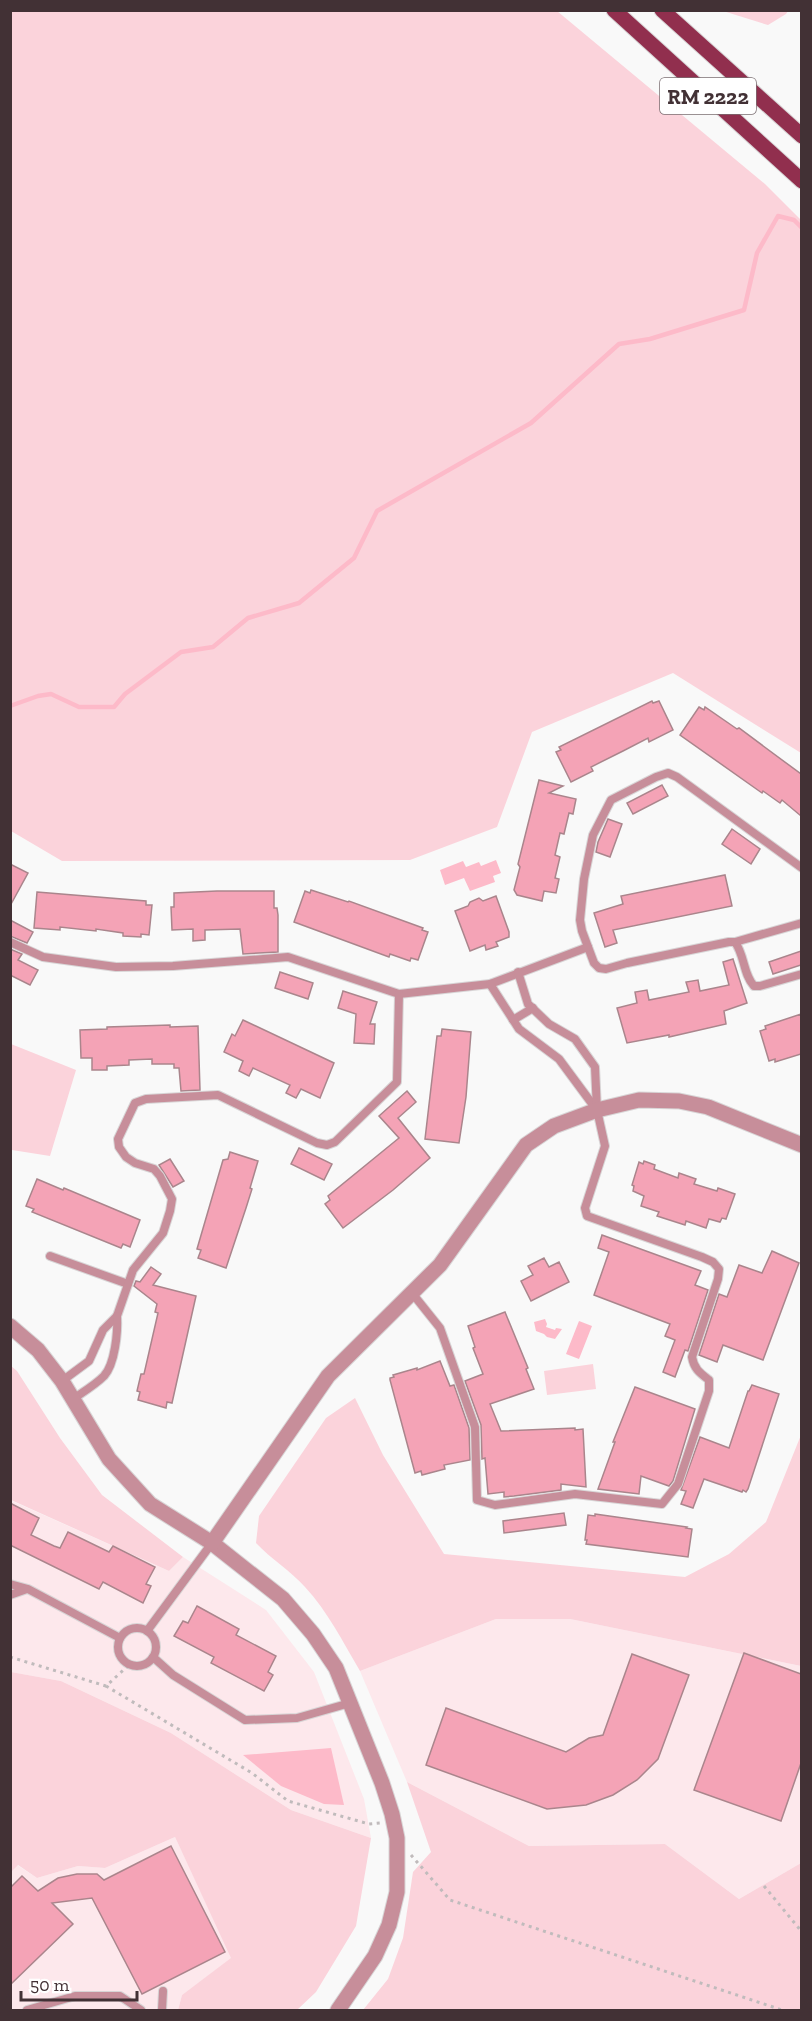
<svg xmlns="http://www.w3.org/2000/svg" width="812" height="2021" font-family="'Zilla Slab',serif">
  <rect width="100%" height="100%" fill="#f9f9f9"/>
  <g fill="#fde8ec">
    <polygon points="10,1500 169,1571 183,1557 266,1610 314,1672 364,1799 371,1838 291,1810 171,1733 61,1681 11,1672"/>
    <polygon points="496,1619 570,1619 801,1666 801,1863 739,1899 665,1844 529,1846 407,1782 360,1671"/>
    <polygon points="175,1837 232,1958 182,1995 178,2010 11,2010 11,1872 17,1865 37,1878 78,1866 105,1868"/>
  </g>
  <g fill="#fbd3db">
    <polygon points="11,10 557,11 765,184 801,220 801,753 673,673 532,732 497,827 410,860 62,861 11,831"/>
    <polygon points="723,11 788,11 786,14 768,25"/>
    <polygon points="11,1044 76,1070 50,1156 12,1150 11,1153"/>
    <polygon points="593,1364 596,1389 547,1395 544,1371"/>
    <polygon points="11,1366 17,1371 60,1438 102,1495 183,1557 169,1571 11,1500"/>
    <path d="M355,1398L383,1455L444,1554L685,1577L729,1554L766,1522L801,1435V1666L570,1619H496L360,1671C343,1642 328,1612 305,1587C291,1571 271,1559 256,1543L259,1516L326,1418Z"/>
    <polygon points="11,1672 61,1681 171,1733 291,1810 371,1838 356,1926 316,1992 297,2010 178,2010 182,1995 231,1958 175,1837 105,1868 78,1866 37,1878 18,1865 11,1872"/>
    <polygon points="407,1782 529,1846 665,1844 739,1899 801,1863 801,2010 363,2010 388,1979 403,1938 413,1872 431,1852"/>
  </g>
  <g fill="#fdbac9">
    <polygon points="496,860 501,873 493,876 495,882 470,891 464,878 445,885 440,870 463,861 466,867 479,862 481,866"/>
    <polygon points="545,1319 547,1324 546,1327 555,1330 556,1328 562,1329 555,1339 547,1337 544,1334 536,1331 534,1322"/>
    <polygon points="579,1321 592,1326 579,1359 566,1354"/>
    <polygon points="331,1748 344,1805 324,1804 281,1786 243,1755"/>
  </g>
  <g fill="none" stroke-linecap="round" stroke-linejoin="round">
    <polyline stroke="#fdbac9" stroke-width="4.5" points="10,706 38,696 51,694 79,707 114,707 125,694 181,652 213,647 248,618 299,603 354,558 377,511 531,423 619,344 650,339 744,310 757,253 778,216 794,220 802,228"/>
  </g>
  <g fill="#f4a3b6" stroke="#aa858c" stroke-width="1.5">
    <polygon points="652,701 653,703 659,701 673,730 649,742 648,738 623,751 591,767 593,771 571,782 556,752 561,750 559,747"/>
    <polygon points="699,707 704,710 705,707 737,729 739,728 801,774 801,816 782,800 780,803 763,791 762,793 680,735"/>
    <polygon points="539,780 563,786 549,793 576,799 573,814 569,813 564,834 560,833 555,855 560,857 555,878 559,879 556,893 544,891 542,901 517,895 514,890 520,867 518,864"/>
    <polygon points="662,785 668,796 633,814 627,803"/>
    <polygon points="608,819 622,824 610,857 596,852 598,842"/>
    <polygon points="732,829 760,849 751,864 722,844"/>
    <polygon points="10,864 28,873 10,906"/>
    <polygon points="725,875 732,906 613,930 617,943 605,947 594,913 623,904 621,896"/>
    <polygon points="311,890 348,902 349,901 423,928 422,930 428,932 418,960 411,958 410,961 390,954 389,957 294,922 305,891 310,893"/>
    <polygon points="217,891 274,891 274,908 277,908 278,915 278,952 243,954 240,929 205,930 205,940 193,941 193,929 172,930 171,907 174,907 174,893"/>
    <polygon points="37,892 146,901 146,905 152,905 149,935 141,934 141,937 123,936 123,933 96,929 96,931 60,927 60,930 34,928"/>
    <polygon points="496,896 509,932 509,937 496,942 498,946 486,950 485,945 470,951 455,911 468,906 470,902 479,898 483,901"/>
    <polygon points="10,920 33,932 27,943 10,936"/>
    <polygon points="10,949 22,954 18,960 38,970 30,985 10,975"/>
    <polygon points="801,951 801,965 773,974 769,962"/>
    <polygon points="733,959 747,1003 724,1011 726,1024 669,1037 669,1035 627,1043 617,1008 637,1003 635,992 647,990 649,1000 689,992 686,982 698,980 700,991 729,985 723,962"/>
    <polygon points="280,972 313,983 308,999 275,988"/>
    <polygon points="343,991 377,1002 370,1024 375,1024 374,1044 354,1043 356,1014 338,1008"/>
    <polygon points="801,1014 801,1054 775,1062 775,1059 769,1061 760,1031 766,1029 765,1026"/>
    <polygon points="243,1020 334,1063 320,1098 301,1089 296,1098 286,1093 290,1085 253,1068 249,1076 239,1071 243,1061 224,1052 232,1034 235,1036"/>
    <polygon points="170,1025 170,1027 198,1026 200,1090 181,1091 179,1068 174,1068 174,1064 152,1064 152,1059 129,1060 129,1065 107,1066 107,1070 92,1070 92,1058 81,1058 80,1030 107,1029 107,1027"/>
    <polygon points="442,1029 471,1032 466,1097 459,1143 425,1139 437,1036 441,1036"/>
    <polygon points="407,1091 416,1102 398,1118 430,1158 393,1190 343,1228 325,1204 330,1200 328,1196 399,1138 379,1116"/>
    <polygon points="299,1148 332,1164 324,1180 291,1164"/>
    <polygon points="230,1152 258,1161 250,1188 252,1189 246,1208 226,1268 198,1258 201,1250 197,1249 223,1160 228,1159"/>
    <polygon points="170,1159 184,1181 173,1187 159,1165"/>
    <polygon points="644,1161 655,1165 654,1169 678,1178 679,1173 696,1179 694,1184 717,1191 718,1188 735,1194 726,1219 722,1218 720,1222 709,1219 706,1228 686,1221 685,1225 657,1216 659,1212 641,1206 644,1196 633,1191 634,1186 632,1185 639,1162 643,1164"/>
    <polygon points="37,1179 63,1190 64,1188 140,1220 130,1247 123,1244 121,1248 32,1212 34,1209 26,1206"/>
    <polygon points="602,1235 701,1271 695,1285 708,1290 688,1351 685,1350 675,1377 663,1372 675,1340 665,1336 670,1324 594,1295 609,1252 598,1248"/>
    <polygon points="772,1251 799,1263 763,1360 723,1345 717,1362 699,1355 719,1294 727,1297 739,1265 762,1273"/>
    <polygon points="544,1258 549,1267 559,1262 569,1282 531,1301 521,1281 533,1275 528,1266"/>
    <polygon points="151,1267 161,1274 153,1285 196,1296 172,1403 167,1402 166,1408 138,1400 140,1392 137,1391 141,1374 144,1374 158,1313 155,1312 157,1304 134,1286 136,1281 140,1282"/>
    <polygon points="505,1312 528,1368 526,1369 534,1389 490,1404 501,1431 575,1428 575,1430 583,1429 586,1487 561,1484 561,1490 514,1496 504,1497 504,1492 488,1494 485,1458 482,1459 481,1425 465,1381 483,1374 473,1348 475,1347 468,1326"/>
    <polygon points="440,1361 450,1386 454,1385 469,1428 470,1460 444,1465 445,1469 422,1475 421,1471 415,1473 390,1380 390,1378 394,1377 393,1375 417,1368 417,1370"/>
    <polygon points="752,1385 779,1394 748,1489 746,1492 743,1490 742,1492 704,1479 693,1508 681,1504 686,1491 681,1490 700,1437 729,1448 748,1391 749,1391"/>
    <polygon points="635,1387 695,1409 673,1481 669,1486 641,1476 639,1494 598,1489 615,1442 613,1442"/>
    <polygon points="10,1503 39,1518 31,1535 54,1546 60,1548 68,1532 109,1552 113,1546 155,1567 146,1584 151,1586 143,1603 103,1582 99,1589 10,1545"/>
    <polygon points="564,1513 566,1525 504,1533 503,1521"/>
    <polygon points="595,1514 687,1527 686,1528 692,1529 688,1557 586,1544 587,1540 585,1540 588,1515 595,1516"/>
    <polygon points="197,1606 239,1629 236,1635 276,1656 268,1672 273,1675 264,1691 211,1663 214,1657 174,1636 183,1621 188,1623"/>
    <polygon points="744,1653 801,1674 801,1763 781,1821 694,1790"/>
    <polygon points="632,1654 689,1675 658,1759 637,1780 613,1795 586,1805 547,1809 426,1765 446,1708 566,1752 589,1738 603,1735"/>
    <polygon points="171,1846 225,1952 142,1994 92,1898 52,1903 73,1924 10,1985 10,1888 22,1876 38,1891 58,1878 77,1874 97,1874 104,1880"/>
  </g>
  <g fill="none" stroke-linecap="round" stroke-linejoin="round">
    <g stroke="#d8d5d6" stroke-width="10">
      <g id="lane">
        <path d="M802,868L677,777L668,773L656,777L611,800L593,835L584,879L580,920L582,931L594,963L599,968L606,969L627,963L729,942H735C745,956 743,974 754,986H760L802,974"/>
        <polyline points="10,942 43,957 116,967 173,966 288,957 399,994 490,984 588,947"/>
        <polyline points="735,942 802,923"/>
        <polyline points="490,984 519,1029 559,1059 596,1109"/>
        <polyline points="513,1020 533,1008"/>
        <polyline points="50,1256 128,1284"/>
        <path d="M412,1293L440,1328L475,1427L477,1500L495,1505L575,1494L662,1504L678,1484L709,1391V1380C700,1373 694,1369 692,1357L718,1279L719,1269L713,1262L702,1257L587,1216L585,1208L605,1146L597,1110L595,1067L575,1039L549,1024L528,1004L518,972"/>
        <polyline points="62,1381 89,1361 103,1330 117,1316 133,1270 163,1233 170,1211 172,1199 160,1176 154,1169 135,1163 126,1157 119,1147 118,1139 135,1103 146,1099 218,1095 317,1143 327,1145 335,1142 397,1082 399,994"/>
        <path d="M73,1399C83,1392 95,1385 104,1376C115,1364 118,1332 117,1316"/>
        <polyline points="10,1584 28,1589 120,1638"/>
        <polyline points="10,1595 27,1589"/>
        <circle cx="137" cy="1647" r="19"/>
        <polyline points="147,1631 212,1543"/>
        <polyline points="153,1657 173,1675 245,1720 297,1718 350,1703"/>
        <polyline points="27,2010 75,1996 120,1996 141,2010"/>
        <polyline points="162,2010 163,1991"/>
      </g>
    </g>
    <g stroke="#d8d5d6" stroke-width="17">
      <g id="street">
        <polyline points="10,1326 38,1350 62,1381 109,1459 150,1504 212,1543 283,1599 313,1634 336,1668 382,1783 392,1814 397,1838 397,1892 389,1925 375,1956 338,2010"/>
        <polyline points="212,1543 328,1376 440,1265 526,1145 554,1126 597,1110 639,1100 679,1101 708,1107 802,1145"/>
      </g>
    </g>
    <g stroke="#d8d5d6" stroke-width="17">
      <g id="primary">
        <polyline points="614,10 802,181"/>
        <polyline points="662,10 802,136"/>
      </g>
    </g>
    <g stroke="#c0bbbc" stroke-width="3" stroke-dasharray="3 4.5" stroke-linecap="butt">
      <polyline points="10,1657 106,1686 129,1665"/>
      <polyline points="106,1686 252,1773 288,1801 369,1824 380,1823"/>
      <polyline points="411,1855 450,1900 782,2010"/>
      <polyline points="764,1886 802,1932"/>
    </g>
    <use href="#lane" stroke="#c78e9a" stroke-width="8"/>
    <use href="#street" stroke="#c78e9a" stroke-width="15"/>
    <use href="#primary" stroke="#912f4e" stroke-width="15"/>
  </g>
  <g text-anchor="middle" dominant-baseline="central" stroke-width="5" stroke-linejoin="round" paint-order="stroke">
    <rect fill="#fff" stroke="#7b6f72" stroke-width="1.5" x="660" y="78" width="96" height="36" rx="4.5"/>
    <g font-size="21" font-weight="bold" fill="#423135">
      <text x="708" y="96">RM 2222</text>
    </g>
  </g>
  <rect width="812" height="2021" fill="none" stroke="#423135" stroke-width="24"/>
  <path d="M21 1991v9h116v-9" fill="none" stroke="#423135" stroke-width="3"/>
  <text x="30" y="1991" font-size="18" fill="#423135" stroke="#ffffff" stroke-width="4.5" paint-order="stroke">50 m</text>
</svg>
